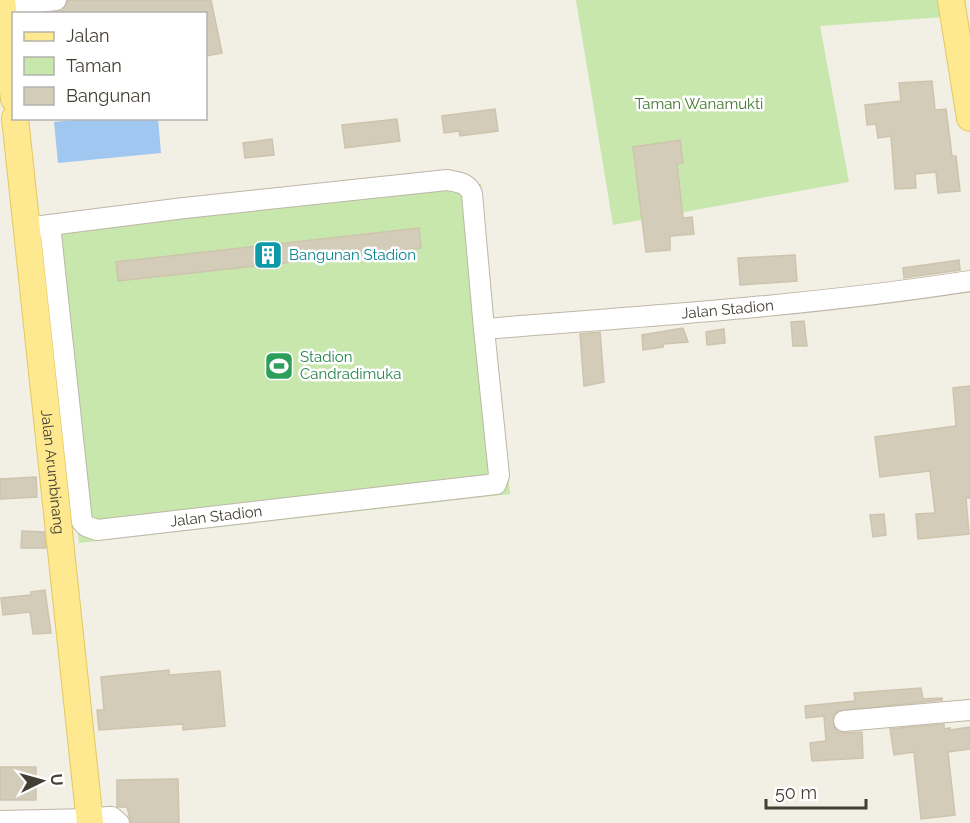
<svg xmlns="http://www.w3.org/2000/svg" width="970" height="823" font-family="Raleway,sans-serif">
  <rect width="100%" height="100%" fill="#f2efe4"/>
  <g fill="#c7e7ac">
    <polygon points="576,0 942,0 943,17 820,26 849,182 613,225"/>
    <polygon points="481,184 510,494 79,543 44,219"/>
  </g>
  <polygon fill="#9fc7f0" points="95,118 158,119 161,153 58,163 54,122"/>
  <g fill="#d3ccb9" stroke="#cec4ad" stroke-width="1.5">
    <polygon points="68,0 211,0 222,53 206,56 206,14 43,14 63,10"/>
    <polygon points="932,81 935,110 946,109 952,156 956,156 960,191 938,193 936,172 915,174 916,188 895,189 891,136 878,138 876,124 867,125 865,105 901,101 899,83"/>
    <polygon points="495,109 498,131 460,136 459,131 444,133 442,116"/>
    <polygon points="397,119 400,141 345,148 342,125"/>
    <polygon points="272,139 274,155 245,158 243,143"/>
    <polygon points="680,140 683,163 677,164 683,218 692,217 694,234 670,236 670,250 646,252 633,147"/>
    <polygon points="419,228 421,248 118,281 116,262"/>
    <polygon points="795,255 797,281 740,285 738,258"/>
    <polygon points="959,260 960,270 904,278 903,268"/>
    <polygon points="804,321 807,346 793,346 791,322"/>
    <polygon points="683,328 688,342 663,344 663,347 643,350 642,335"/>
    <polygon points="724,329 725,343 707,345 706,332"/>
    <polygon points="600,332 604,382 584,386 580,334"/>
    <polygon points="970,386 970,498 966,498 969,534 918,539 916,514 935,513 930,471 880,477 875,437 956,426 953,388"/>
    <polygon points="36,477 37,497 0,499 0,479"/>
    <polygon points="884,514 886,535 873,537 870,515"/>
    <polygon points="22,531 44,532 46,548 21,548"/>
    <polygon points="45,590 51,633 33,634 30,612 3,615 1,598 31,595 31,592"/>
    <polygon points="169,670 169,675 220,671 225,726 183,730 183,724 99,730 97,710 104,710 101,677"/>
    <polygon points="921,688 923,699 942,698 942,700 838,711 833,716 834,727 838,732 844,733 862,732 863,758 812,761 810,743 826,741 824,716 806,718 805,706 855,701 854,693"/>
    <polygon points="944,724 944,729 950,728 950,730 970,727 970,749 948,752 955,815 921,819 914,752 894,755 890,729"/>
    <rect x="0" y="767" width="36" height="33"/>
    <polygon points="178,779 179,823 131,823 127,807 117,807 117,780"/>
  </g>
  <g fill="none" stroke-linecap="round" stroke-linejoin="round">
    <g stroke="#bdb7a7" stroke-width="22">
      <g id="minor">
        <polyline points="2,6 56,0"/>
        <path id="s1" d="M50,225L82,522L86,526L97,530L496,484L499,475L484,329"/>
        <path id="s2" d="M26,228L184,208L447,180C457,182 468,182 472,194L484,329C647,316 809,306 970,281"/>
        <polyline points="844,721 970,710"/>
        <polyline points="0,821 90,819 108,817 112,817 119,823"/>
      </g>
    </g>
    <g stroke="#e3c861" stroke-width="28">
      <g id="major">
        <polyline points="2,0 14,99"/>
        <polyline points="951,0 970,118"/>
        <path id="s3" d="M15,118L90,823"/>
      </g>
    </g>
    <use href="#minor" stroke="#fff" stroke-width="20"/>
    <use href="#major" stroke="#fee991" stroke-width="26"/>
  </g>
  <defs>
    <g id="building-square" transform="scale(1.5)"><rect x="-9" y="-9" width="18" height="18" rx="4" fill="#0f9aa8" stroke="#fff"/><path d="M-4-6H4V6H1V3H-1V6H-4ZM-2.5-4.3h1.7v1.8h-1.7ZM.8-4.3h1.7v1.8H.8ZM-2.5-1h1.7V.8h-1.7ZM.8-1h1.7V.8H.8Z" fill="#fff"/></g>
    <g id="stadium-square" transform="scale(1.5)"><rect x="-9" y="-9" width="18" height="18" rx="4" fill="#2e9e5b" stroke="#fff"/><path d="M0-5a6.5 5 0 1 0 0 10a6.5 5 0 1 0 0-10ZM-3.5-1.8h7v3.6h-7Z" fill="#fff"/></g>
  </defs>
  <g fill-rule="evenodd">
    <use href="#building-square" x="268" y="255"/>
    <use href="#stadium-square" x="279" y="366"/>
  </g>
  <g text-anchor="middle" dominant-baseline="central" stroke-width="5" stroke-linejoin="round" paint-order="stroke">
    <g font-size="15" fill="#3e7528" stroke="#fff">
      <text x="699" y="104">Taman Wanamukti</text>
    </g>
    <g font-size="15" fill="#0d838f" stroke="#fff" text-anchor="start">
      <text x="289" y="255">Bangunan Stadion</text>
    </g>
    <g font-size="15" fill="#443f34" stroke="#fff">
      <text stroke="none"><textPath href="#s2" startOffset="834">Jalan Stadion</textPath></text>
      <text stroke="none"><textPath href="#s3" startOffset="356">Jalan Arumbinang</textPath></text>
      <text stroke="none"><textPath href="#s1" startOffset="436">Jalan Stadion</textPath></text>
    </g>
    <g font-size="15" fill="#27864d" stroke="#fff" text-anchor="start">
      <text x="300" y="357">Stadion<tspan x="300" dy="17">Candradimuka</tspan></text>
    </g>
  </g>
  <rect x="12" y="12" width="195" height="108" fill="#ffffff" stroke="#b4b2ae" stroke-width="1.5"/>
  <rect x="24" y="32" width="30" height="9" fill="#fee991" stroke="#b4b2ae" stroke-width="1.5"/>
  <text x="66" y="42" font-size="18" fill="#443f34">Jalan</text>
  <rect x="24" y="57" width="30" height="18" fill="#c7e7ac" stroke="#b4b2ae" stroke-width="1.5"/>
  <text x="66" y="72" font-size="18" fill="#443f34">Taman</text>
  <rect x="24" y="87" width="30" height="18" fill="#d3ccb9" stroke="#b4b2ae" stroke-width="1.5"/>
  <text x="66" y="102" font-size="18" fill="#443f34">Bangunan</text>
  <g transform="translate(42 781) rotate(85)" stroke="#ffffff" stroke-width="4.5" paint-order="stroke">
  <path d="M0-4.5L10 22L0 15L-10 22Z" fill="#443f34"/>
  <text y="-9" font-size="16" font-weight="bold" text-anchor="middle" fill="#443f34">U</text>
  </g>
  <path d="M766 799v9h100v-9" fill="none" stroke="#443f34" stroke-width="3"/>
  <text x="775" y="799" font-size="18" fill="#443f34" stroke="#ffffff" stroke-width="4.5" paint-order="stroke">50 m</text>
</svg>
